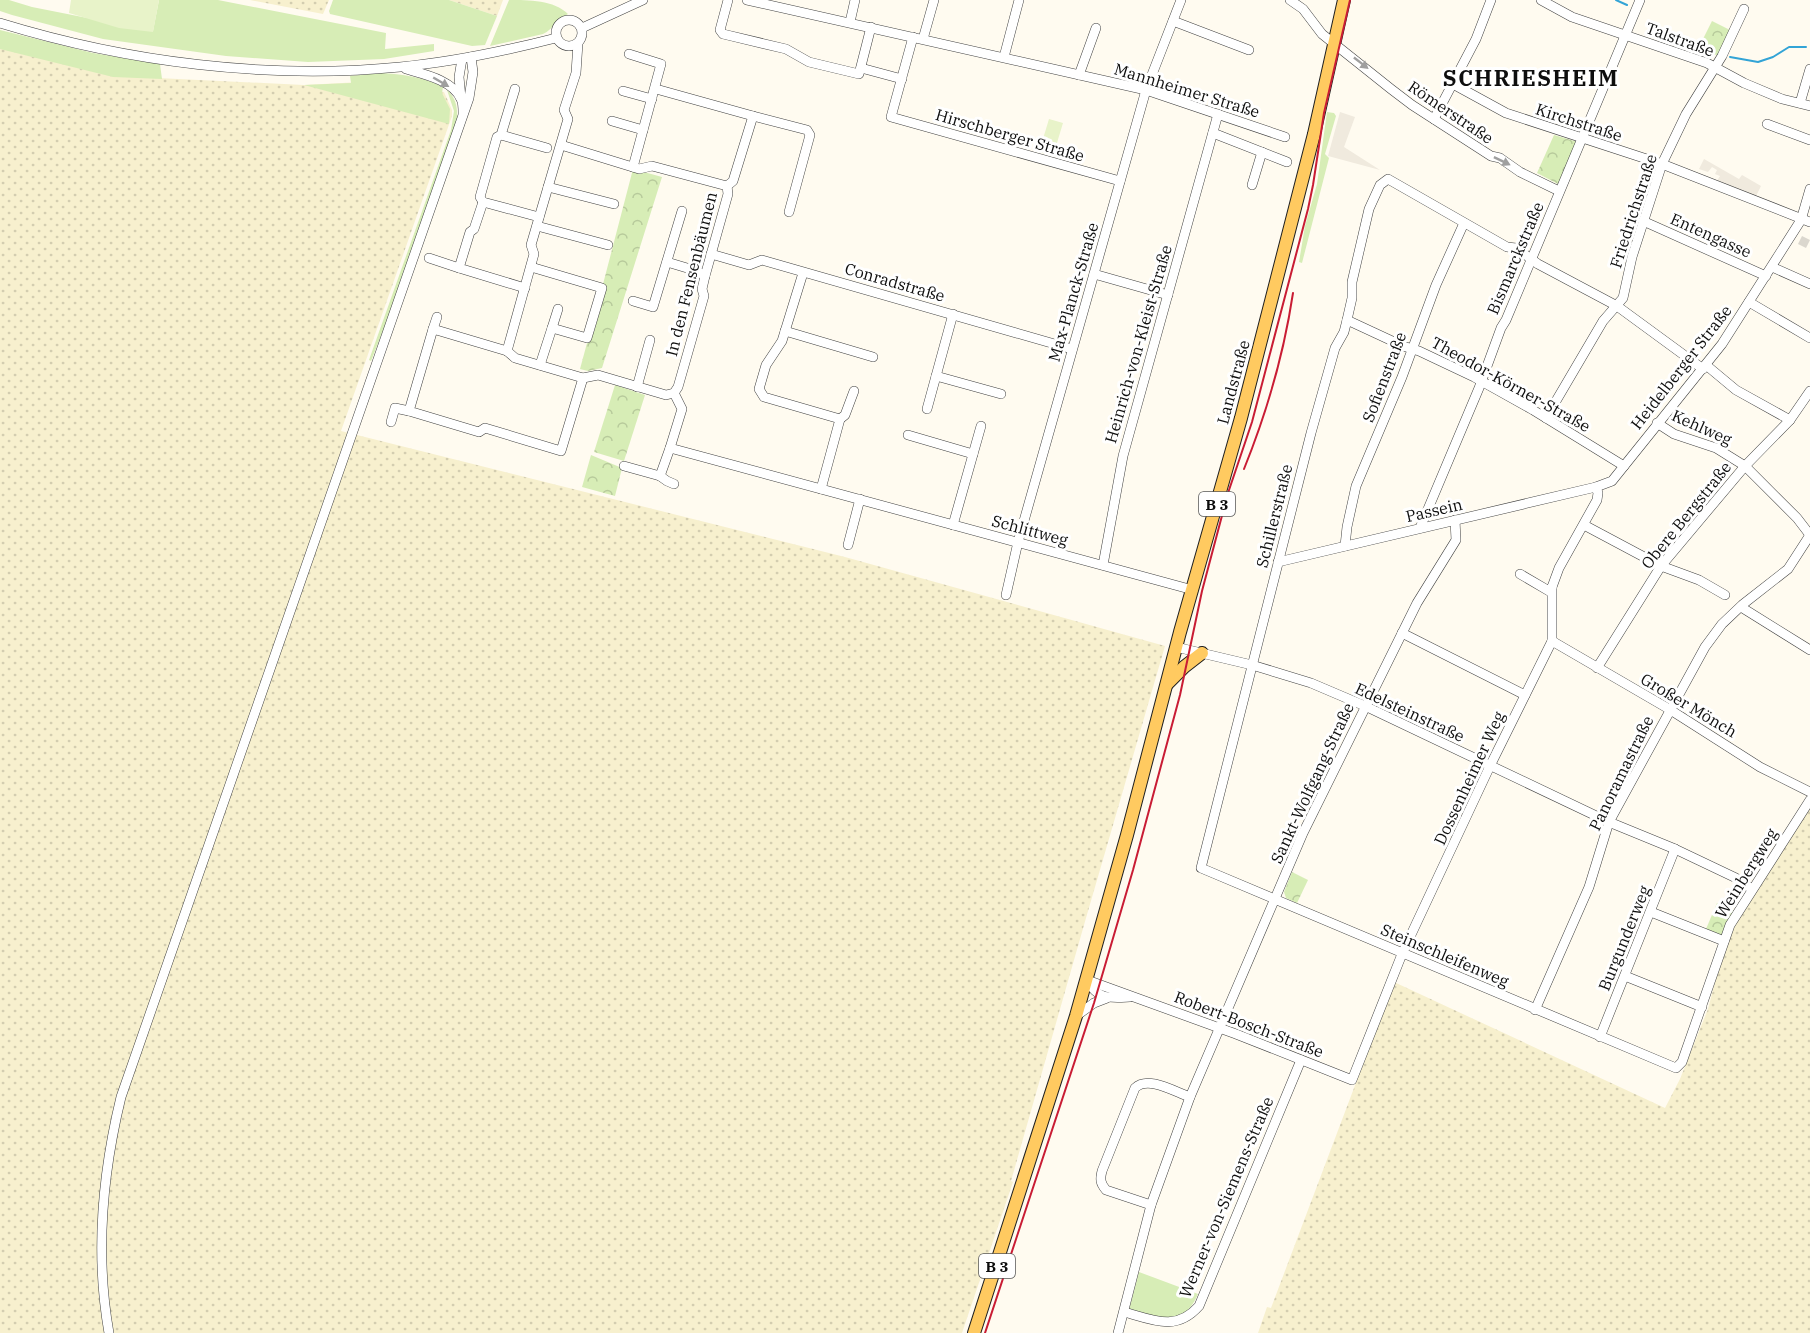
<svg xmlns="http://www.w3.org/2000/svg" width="1810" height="1333" font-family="'IBM Plex Serif',serif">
  <defs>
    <pattern id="farmland-dots" width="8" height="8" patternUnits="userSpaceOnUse" patternTransform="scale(1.5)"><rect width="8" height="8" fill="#f7f0ce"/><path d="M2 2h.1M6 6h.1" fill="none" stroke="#d3cdb0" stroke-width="1.8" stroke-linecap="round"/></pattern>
    <pattern id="park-crowns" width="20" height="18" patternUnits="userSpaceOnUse" patternTransform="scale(1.5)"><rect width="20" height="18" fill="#d7edb6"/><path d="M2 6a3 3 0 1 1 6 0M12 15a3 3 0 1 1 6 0" fill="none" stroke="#b7ca9b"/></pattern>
  </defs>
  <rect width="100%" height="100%" fill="#fffbf0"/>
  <g fill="url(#farmland-dots)">
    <polygon points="250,0 329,0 323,14"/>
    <polygon points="449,0 503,0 497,16"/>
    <polygon points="0,48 116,76 304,85 380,81 444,92 452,110 452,116 341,431 845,557 1165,646 1086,918 1011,1181 1013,1182 962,1333 0,1333"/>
    <polygon points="1810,800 1810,1333 1258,1333 1267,1307 1271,1308 1394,982 1665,1108 1680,1079 1708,1009 1730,925"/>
  </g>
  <g fill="#d7edb6">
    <polygon points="0,0 9,0 32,7 153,31 159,0 218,0 386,33 385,49 434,44 434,51 384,59 308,62 226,56 103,39 12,15 0,11"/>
    <polygon points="333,0 449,0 497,16 485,45 472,46 330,14 329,11"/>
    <path d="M509,0C529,0 554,0 568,14C555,20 554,29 543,34L490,46Z"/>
    <polygon points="0,30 93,53 160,64 162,79 113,77 0,49"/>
    <path d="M380,73C403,74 423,77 443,87L442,93L450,109L449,124L304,85L351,83L350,76Z"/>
    <path d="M447,90C456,98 458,108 457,121L390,313L371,361L369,360L451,130L454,111Z"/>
    <polygon points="1327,112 1334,113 1336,116 1325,154 1329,158 1302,263 1299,262 1305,226 1317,184"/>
    <path d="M1139,1272L1198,1294C1183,1329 1158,1319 1129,1310Z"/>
  </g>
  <g fill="url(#park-crowns)">
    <polygon points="1712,21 1730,30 1717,55 1697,51"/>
    <polygon points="1554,135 1578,142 1558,184 1537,173"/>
    <polygon points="633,169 662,177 602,368 588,371 580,369 590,332 594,332 606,289 602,288"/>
    <polygon points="615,385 645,395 624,461 594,452"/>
    <polygon points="591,455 622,468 615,496 582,487"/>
    <polygon points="1292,872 1308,880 1297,903 1286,898 1284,892"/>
    <polygon points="1717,903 1734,911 1723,936 1706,929"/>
  </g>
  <g fill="#e8f3c9">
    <polygon points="71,0 159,0 153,32 119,28 69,13"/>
    <polygon points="1049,119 1063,123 1053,156 1039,152"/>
  </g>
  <g fill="#f0eade">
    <polygon points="1340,112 1355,117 1344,147 1380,170 1328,156"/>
    <polygon points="1704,159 1739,179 1742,175 1761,186 1756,196 1717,181 1720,176 1715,174 1717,170 1712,167 1708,172 1699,169"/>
  </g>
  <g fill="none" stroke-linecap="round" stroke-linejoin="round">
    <g stroke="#33a4d6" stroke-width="2">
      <polyline points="1616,0 1627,5"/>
      <polyline points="1730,57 1758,62 1773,57 1789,47 1806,47"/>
    </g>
    <polyline stroke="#dbd7ce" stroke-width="9" stroke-dasharray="9 4.5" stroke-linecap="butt" points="1800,240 1808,244"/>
    <g stroke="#414141" stroke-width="10">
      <g id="minor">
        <polyline points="728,0 720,30 723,34 786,49 809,62 859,74 871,27"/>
        <polyline points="747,0 1146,90 1285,137"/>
        <polyline points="1290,0 1303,9 1322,34 1391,89 1412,105 1491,156 1500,158 1520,172 1559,191"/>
        <polyline points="1541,0 1572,17 1707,63 1744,83 1782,99 1810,106"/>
        <circle cx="569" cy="33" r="13"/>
        <polyline points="1173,21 1249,50"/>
        <polyline points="850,22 855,0"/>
        <path d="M0,23C127,62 268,80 400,67C453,62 505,51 556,38"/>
        <polyline points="582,28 643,0"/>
        <polyline points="913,37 891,117 1120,181"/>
        <polyline points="923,39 934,0"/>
        <polyline points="629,54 661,64 633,167"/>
        <polyline points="1004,57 1019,0"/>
        <polyline points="861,68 902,79"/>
        <path d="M406,69C423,74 453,80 461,99C463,102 463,109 463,113"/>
        <polyline points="1079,75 1096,28"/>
        <polyline points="1453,84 1506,113 1662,164 1810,222"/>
        <polyline points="515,89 501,135 497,137 480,197 483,202 539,217"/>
        <polyline points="656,89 753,116"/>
        <polyline points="623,91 652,99"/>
        <polyline points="461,98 459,77 462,59"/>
        <polyline points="1800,103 1810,69"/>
        <polyline points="1434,119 1476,39 1491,0"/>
        <polyline points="612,121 643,130"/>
        <polyline points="1767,124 1810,140"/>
        <polyline points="1213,133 1287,162"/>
        <polyline points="501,135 547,148"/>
        <polyline points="561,145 639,169 652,166 727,186 728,194 705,276 702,289 704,296 678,387 674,393 666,395 598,375 583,378 515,358 507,351 534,254 531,245 568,119 564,110 576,73 578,43"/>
        <polyline points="1252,185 1262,152"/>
        <polyline points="727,186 733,181 753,116 807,130 810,135 789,212"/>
        <polyline points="548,187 614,204"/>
        <polyline points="483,202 474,229 470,232 459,268 525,288"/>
        <polyline points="1643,221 1766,276"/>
        <polyline points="537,226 608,245"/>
        <polyline points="711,254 749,265 762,260 1072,349"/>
        <polyline points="429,258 459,268"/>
        <polyline points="667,262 697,271 705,276"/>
        <polyline points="531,267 602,288 587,338 552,328 540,365"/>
        <polyline points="1772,267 1810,284"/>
        <polyline points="803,273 782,341 766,365 759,389 764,397 840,419 821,489"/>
        <polyline points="1094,274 1168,295"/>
        <polyline points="633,301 653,307 682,211"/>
        <polyline points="1749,302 1810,338"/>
        <polyline points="1347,320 1403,346 1419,351 1474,377 1533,410 1624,466"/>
        <polyline points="552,328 558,309"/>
        <polyline points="433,329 437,317"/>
        <polyline points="785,331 873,357"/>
        <polyline points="507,351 433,329 409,411 479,432 485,428 561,451 583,378"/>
        <polyline points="1706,365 1736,390 1790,420"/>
        <polyline points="1703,369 1617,306 1538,264 1516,248 1507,247 1388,179 1380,185 1369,209 1352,282 1352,298 1347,320 1344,332 1335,348 1311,433 1201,868 1676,1068 1682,1062 1730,925 1810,800"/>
        <polyline points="936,376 1001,394"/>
        <polyline points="637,387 650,340"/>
        <polyline points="674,393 682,409 670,448 1193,590"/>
        <polyline points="927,409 953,314"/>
        <polyline points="1546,418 1603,321 1623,298 1632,257 1662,164 1686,114 1722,56 1744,9"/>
        <polyline points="840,419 845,415 854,391"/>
        <polyline points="391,422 395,408 409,411"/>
        <polyline points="1657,423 1674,434 1716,448 1745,466 1797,518 1810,535"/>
        <polyline points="908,435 973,454"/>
        <polyline points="624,466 660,476 667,481 674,484"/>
        <polyline points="660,476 670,448"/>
        <polyline points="953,525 981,426"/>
        <polyline points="1584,525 1661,566 1699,580 1725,595"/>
        <polyline points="1420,528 1479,388 1501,328 1506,320 1640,0"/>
        <polyline points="848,545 860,499"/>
        <polyline points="1345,546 1347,527 1356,486 1402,377 1436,285 1464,223"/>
        <polyline points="1278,562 1596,487 1612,481 1722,344 1801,220 1810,189"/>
        <polyline points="1103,565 1123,456 1218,114"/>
        <polyline points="1520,574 1549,591 1552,587"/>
        <polyline points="1006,595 1018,542 1146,90 1181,0"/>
        <polyline points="1741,607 1810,650"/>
        <polyline points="1402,633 1525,695"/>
        <polyline points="1552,641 1669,709 1760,767 1810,792"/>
        <polyline points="1176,647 1252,665 1311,683 1365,706 1609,822 1675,849 1736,878 1752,889"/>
        <polyline points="1597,668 1661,566 1745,466 1790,420 1810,391"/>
        <polyline points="1651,912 1724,941"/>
        <polyline points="1625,976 1702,1007"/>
        <polyline points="1087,980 1236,1034 1352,1080 1402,954 1490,766 1552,641 1552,587 1559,568 1597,500 1598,493 1596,487"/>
        <path d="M1087,980C1098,1000 1109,998 1130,997"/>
        <polyline points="1535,1010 1589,887 1609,822 1705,647 1722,624 1742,605 1788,569 1810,535"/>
        <polyline points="1076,1016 1094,1003 1107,998"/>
        <polyline points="1600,1037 1675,849"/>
        <path d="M1151,1205L1106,1190C1100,1183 1100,1179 1102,1171L1135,1088C1148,1075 1175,1092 1190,1097"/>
        <path d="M1124,1312C1153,1320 1176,1332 1199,1306L1301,1060"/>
        <path d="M109,1333C95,1254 102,1175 121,1097L469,98L473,72L471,57"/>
        <polyline points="1118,1333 1151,1205 1190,1097 1303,833 1417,603 1456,540 1455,520"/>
      </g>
    </g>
    <g stroke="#1f1f1f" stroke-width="14">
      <g id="major">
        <polyline points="1167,684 1184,667 1202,653"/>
        <polyline points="974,1333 1076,1016 1127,835 1180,632 1241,418 1314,134 1344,0"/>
      </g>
    </g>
    <use href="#minor" stroke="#fff" stroke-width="9"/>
    <use href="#major" stroke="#ffca60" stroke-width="12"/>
    <g stroke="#c91c34" stroke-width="2">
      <path d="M1244,469C1267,412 1284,353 1293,293"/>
      <polyline points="985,1333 1094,1003 1133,870 1180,695 1202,591 1228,493 1252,422 1308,209 1313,185 1324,113 1350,0"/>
    </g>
  </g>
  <defs><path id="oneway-solid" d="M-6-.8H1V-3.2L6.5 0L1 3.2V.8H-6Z" transform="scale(1.5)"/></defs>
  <g fill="#9f9f9f">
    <use href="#oneway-solid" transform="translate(1361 63) rotate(38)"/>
    <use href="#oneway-solid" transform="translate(441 82) rotate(30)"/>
    <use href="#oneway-solid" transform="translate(1502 161) rotate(26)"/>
  </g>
  <g text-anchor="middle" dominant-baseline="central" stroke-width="6" stroke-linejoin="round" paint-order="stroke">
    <g fill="#fff" stroke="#565656" stroke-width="1.5">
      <rect x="1199" y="492" width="36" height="24" rx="4.5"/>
      <rect x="979" y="1254" width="36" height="24" rx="4.5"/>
    </g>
    <g font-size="15" font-weight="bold" fill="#0e0e0e">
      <text x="1217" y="504">B 3</text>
      <text x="997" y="1266">B 3</text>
    </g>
    <g font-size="16" fill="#0e0e0e" stroke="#fff">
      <text transform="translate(1680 39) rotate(20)">Talstraße</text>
      <text transform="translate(1187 90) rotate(17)">Mannheimer Straße</text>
      <text transform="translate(1451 112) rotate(34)">Römerstraße</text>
      <text transform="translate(1579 122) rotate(18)">Kirchstraße</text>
      <text transform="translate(1010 135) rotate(16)">Hirschberger Straße</text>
      <text transform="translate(1633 211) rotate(-72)">Friedrichstraße</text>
      <text transform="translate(1711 235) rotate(24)">Entengasse</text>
      <text transform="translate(1515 258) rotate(-67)">Bismarckstraße</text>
      <text transform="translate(691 274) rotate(-76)">In den Fensenbäumen</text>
      <text transform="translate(895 282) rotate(16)">Conradstraße</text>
      <text transform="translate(1073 292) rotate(-74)">Max-Planck-Straße</text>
      <text transform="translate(1138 344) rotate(-74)">Heinrich-von-Kleist-Straße</text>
      <text transform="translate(1681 367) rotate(-52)">Heidelberger Straße</text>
      <text transform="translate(1384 377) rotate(-69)">Sofienstraße</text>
      <text transform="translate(1233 382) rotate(-75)">Landstraße</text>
      <text transform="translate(1511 384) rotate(29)">Theodor-Körner-Straße</text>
      <text transform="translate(1702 427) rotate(24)">Kehlweg</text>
      <text transform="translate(1434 510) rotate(-13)">Passein</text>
      <text transform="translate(1686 515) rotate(-51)">Obere Bergstraße</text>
      <text transform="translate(1274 516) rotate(-76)">Schillerstraße</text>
      <text transform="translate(1030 530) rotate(15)">Schlittweg</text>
      <text transform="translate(1689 705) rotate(31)">Großer Mönch</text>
      <text transform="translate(1410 712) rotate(25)">Edelsteinstraße</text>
      <text transform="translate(1621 773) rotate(-64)">Panoramastraße</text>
      <text transform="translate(1469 778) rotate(-65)">Dossenheimer Weg</text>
      <text transform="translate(1312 783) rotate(-65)">Sankt-Wolfgang-Straße</text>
      <text transform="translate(1746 873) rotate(-58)">Weinbergweg</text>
      <text transform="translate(1624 938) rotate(-68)">Burgunderweg</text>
      <text transform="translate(1445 955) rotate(23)">Steinschleifenweg</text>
      <text transform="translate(1249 1024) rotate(21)">Robert-Bosch-Straße</text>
      <text transform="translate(1226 1197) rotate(-67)">Werner-von-Siemens-Straße</text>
    </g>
    <g font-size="22" font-weight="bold" letter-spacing="1.5" fill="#0e0e0e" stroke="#fff">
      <text x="1531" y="77">SCHRIESHEIM</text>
    </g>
  </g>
</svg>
